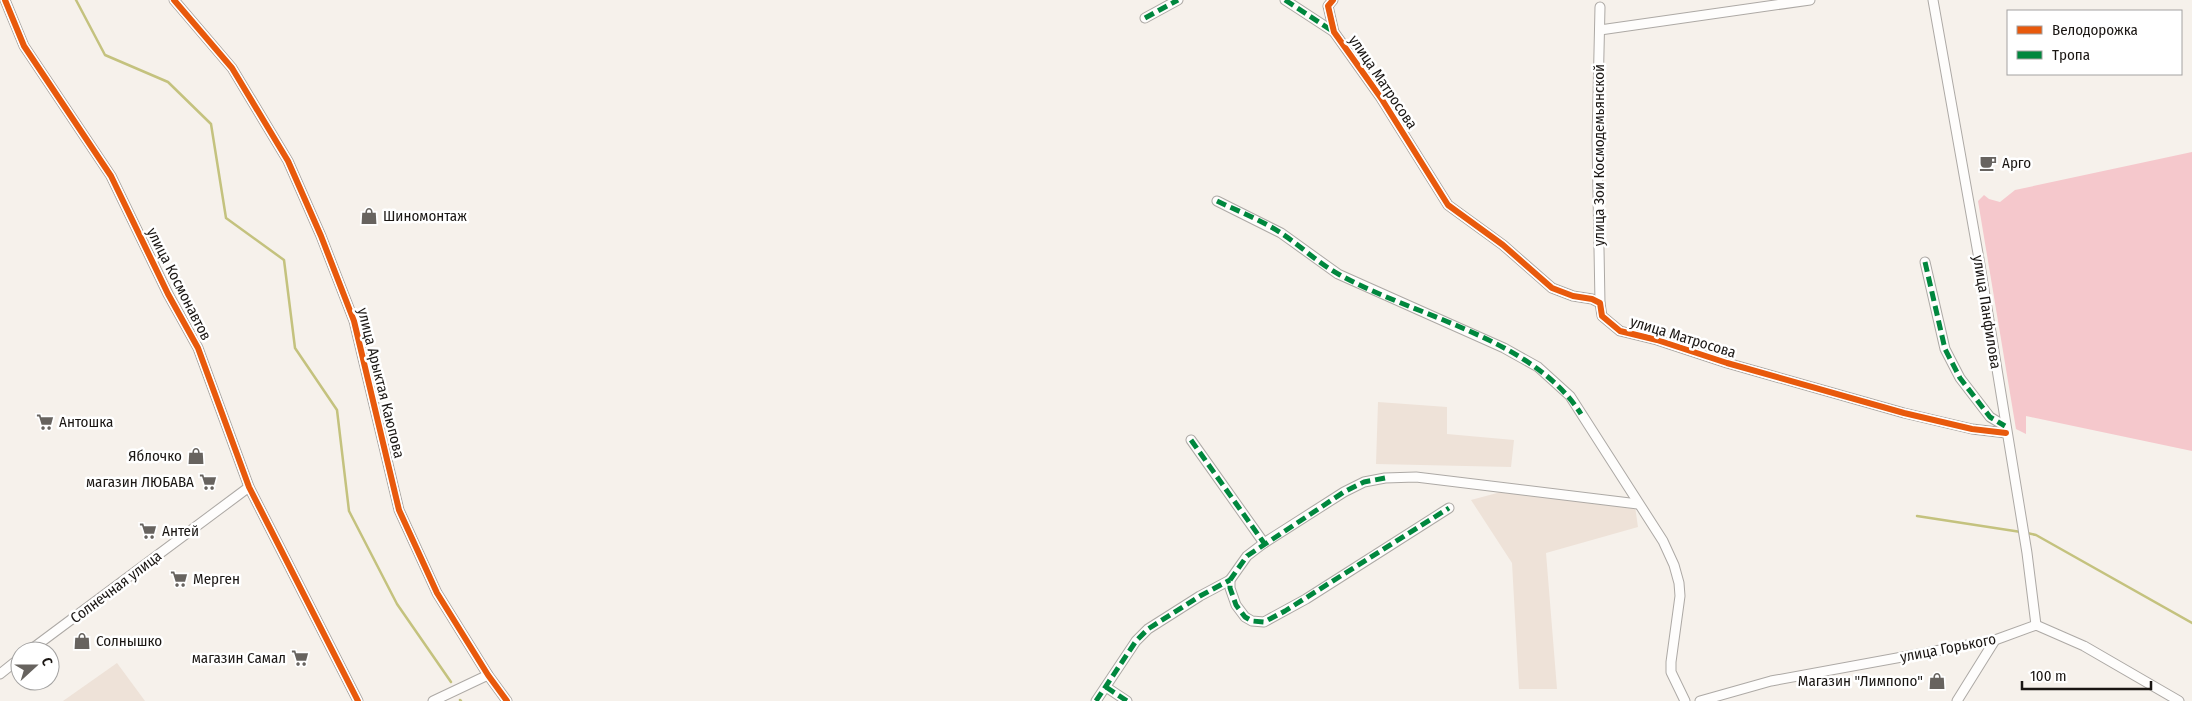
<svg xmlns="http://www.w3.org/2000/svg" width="2192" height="701" font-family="'Fira Sans Condensed',sans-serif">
  <rect width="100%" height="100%" fill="#f6f1eb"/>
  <g fill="#eee2d8">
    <polygon points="1378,402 1447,407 1447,434 1514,440 1511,467 1376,464"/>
    <polygon points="1501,492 1635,506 1638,527 1546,553 1557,689 1519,689 1512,563 1471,500"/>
    <polygon points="117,663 145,701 63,701"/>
  </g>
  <polygon fill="#f5c8cc" points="2192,152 2192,451 2026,416 2026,434 2016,429 1978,201 1984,195 1989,199 2000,202 2015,190"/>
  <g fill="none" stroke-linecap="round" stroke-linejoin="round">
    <g stroke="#c4c27e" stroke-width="2.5">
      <polyline points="76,0 105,55 168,82 211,124 226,218 284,260 295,348 337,410 349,511 397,604 451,682"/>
      <polyline points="1917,516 2021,532"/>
      <polyline points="2027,533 2036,535 2192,623"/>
      <polyline points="460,700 461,701"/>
    </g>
    <g stroke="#ada9a5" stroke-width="11">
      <g id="minor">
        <polyline points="5,0 24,46 111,176 168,294 198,348 249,487 358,701"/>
        <polyline points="174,0 232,68 288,161 321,236 354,321 399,510 437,593 488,675 507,701"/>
        <polyline points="1285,0 1334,32"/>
        <polyline points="1333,0 1328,6 1334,32 1381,98 1448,205 1503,245 1552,288 1573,296 1592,299 1600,303 1602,316 1620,331 1657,340 1727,363 1904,413 1972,429 2006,433"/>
        <polyline points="1933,0 1979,259 2027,553 2036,625"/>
        <polyline points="1145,18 1178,0"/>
        <polyline points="1600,30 1810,0"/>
        <polyline points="1217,201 1281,233 1338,274 1504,348 1538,367 1570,396 1663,541 1674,565 1679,583 1680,596 1671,662 1671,672 1685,701"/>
        <polyline points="1925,262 1945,349 1960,378 1990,417 2005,426"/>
        <polyline points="1600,303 1597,140 1600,7"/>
        <polyline points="1191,440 1264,543"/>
        <polyline points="1449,508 1306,599 1264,622 1252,621 1245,617 1236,605 1230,588 1230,580 1247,556 1264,543 1344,492 1364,482 1385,478 1416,477 1638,504"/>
        <polyline points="29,651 249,487"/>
        <polyline points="0,674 20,658"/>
        <polyline points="1106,687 1127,701"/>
        <polyline points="433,701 488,675"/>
        <polyline points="1096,701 1136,641 1148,629 1200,596 1230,580"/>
        <polyline points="1700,701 1771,681 1995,640 2036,625 2084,646 2179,701"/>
        <polyline points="1957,701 1995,640"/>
      </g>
    </g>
    <use href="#minor" stroke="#fefdfc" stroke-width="9"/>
    <g stroke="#00873e" stroke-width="5" stroke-dasharray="10 5" stroke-linecap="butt">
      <polyline points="1285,0 1334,32"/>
      <polyline points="1145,18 1178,0"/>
      <path d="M1217,201C1238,211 1261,220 1281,233C1301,246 1319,264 1340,275C1416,317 1533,338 1581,414"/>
      <polyline points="1925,262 1945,349 1960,378 1990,417 2005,426"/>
      <polyline points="1191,440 1264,543"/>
      <polyline points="1385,478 1364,482 1344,492 1247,556 1230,580 1230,588 1236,605 1245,617 1252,621 1264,622 1285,611 1449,508"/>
      <polyline points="1106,687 1127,701"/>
      <polyline points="1096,701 1136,641 1148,629 1200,596 1230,580"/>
    </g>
    <g stroke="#fff" stroke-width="9">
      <g id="cycleway">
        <polyline points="5,0 24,46 111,176 168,294 198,348 249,487 358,701"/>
        <polyline points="174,0 232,68 288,161 321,236 354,321 399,510 437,593 488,675 507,701"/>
        <polyline points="1333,0 1328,6 1334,32 1381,98 1448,205 1503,245 1552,288 1573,296 1592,299 1600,303 1602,316 1620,331 1657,340 1727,363 1904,413 1972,429 2006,433"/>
      </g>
    </g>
    <use href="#cycleway" stroke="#e8590c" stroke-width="6"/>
  </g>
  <defs>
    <g id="cafe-bare" transform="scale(1.35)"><path d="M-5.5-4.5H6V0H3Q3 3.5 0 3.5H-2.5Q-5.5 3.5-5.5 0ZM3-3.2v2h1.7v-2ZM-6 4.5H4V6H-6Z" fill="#67635f" stroke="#fff" stroke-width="2.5" paint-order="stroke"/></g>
    <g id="shop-bare" transform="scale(1.35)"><path d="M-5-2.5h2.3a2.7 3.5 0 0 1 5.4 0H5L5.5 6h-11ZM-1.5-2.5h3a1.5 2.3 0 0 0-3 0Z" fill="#67635f" stroke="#fff" stroke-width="2.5" paint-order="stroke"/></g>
    <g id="supermarket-bare" transform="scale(1.35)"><path d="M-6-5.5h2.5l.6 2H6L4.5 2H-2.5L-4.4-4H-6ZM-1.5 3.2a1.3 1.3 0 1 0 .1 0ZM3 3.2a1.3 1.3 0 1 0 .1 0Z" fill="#67635f" stroke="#fff" stroke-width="2.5" paint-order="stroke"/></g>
  </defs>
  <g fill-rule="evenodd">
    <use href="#cafe-bare" x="1988" y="163"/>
    <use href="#shop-bare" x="369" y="216"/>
    <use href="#supermarket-bare" x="45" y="422"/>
    <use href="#shop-bare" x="196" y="456"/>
    <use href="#supermarket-bare" x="208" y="482"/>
    <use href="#supermarket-bare" x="148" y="531"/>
    <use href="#supermarket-bare" x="179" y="579"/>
    <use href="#shop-bare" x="82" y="641"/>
    <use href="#supermarket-bare" x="300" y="658"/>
    <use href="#shop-bare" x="1937" y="681"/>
  </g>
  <g text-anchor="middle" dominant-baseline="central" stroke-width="5" stroke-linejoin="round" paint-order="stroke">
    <g font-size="15" fill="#1a1613" stroke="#fff">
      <text transform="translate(1383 82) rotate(56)">улица Матросова</text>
      <text transform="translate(1599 155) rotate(-90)">улица Зои Космодемьянской</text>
      <text transform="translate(179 284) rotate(63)">улица Космонавтов</text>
      <text transform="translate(1987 312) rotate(81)">улица Панфилова</text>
      <text transform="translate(1683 337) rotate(17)">улица Матросова</text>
      <text transform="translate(381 383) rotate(76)">улица Арыктая Каюпова</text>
      <text transform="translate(116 587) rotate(-37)">Солнечная улица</text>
      <text transform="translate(1948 648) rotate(-11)">улица Горького</text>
    </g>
    <g font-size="15" fill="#1a1613" stroke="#fff" text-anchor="start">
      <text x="2002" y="163">Арго</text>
      <text x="383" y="216">Шиномонтаж</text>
      <text x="59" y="422">Антошка</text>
      <text x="182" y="456" text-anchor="end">Яблочко</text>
      <text x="194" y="482" text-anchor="end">магазин ЛЮБАВА</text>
      <text x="162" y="531">Антей</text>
      <text x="193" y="579">Мерген</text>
      <text x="96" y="641">Солнышко</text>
      <text x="286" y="658" text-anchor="end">магазин Самал</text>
      <text x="1923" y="681" text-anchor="end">Магазин "Лимпопо"</text>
    </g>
  </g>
  <rect x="2007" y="10" width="175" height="65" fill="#ffffff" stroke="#a3a2a1"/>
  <rect x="2017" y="26" width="25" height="8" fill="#e8590c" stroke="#a3a2a1"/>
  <text x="2052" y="35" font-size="15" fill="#1a1613">Велодорожка</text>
  <rect x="2017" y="51" width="25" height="8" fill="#00873e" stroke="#a3a2a1"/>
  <text x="2052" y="60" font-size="15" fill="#1a1613">Тропа</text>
  <g transform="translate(35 666) rotate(69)"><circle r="24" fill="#ffffff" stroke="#a3a2a1"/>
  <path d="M0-4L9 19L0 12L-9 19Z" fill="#67635f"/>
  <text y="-8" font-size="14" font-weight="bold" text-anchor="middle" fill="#1a1613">С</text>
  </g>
  <path d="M2022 681v8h129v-8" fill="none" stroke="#1a1613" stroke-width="2.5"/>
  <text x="2030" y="681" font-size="15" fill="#1a1613" stroke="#ffffff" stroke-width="4" paint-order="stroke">100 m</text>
</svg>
